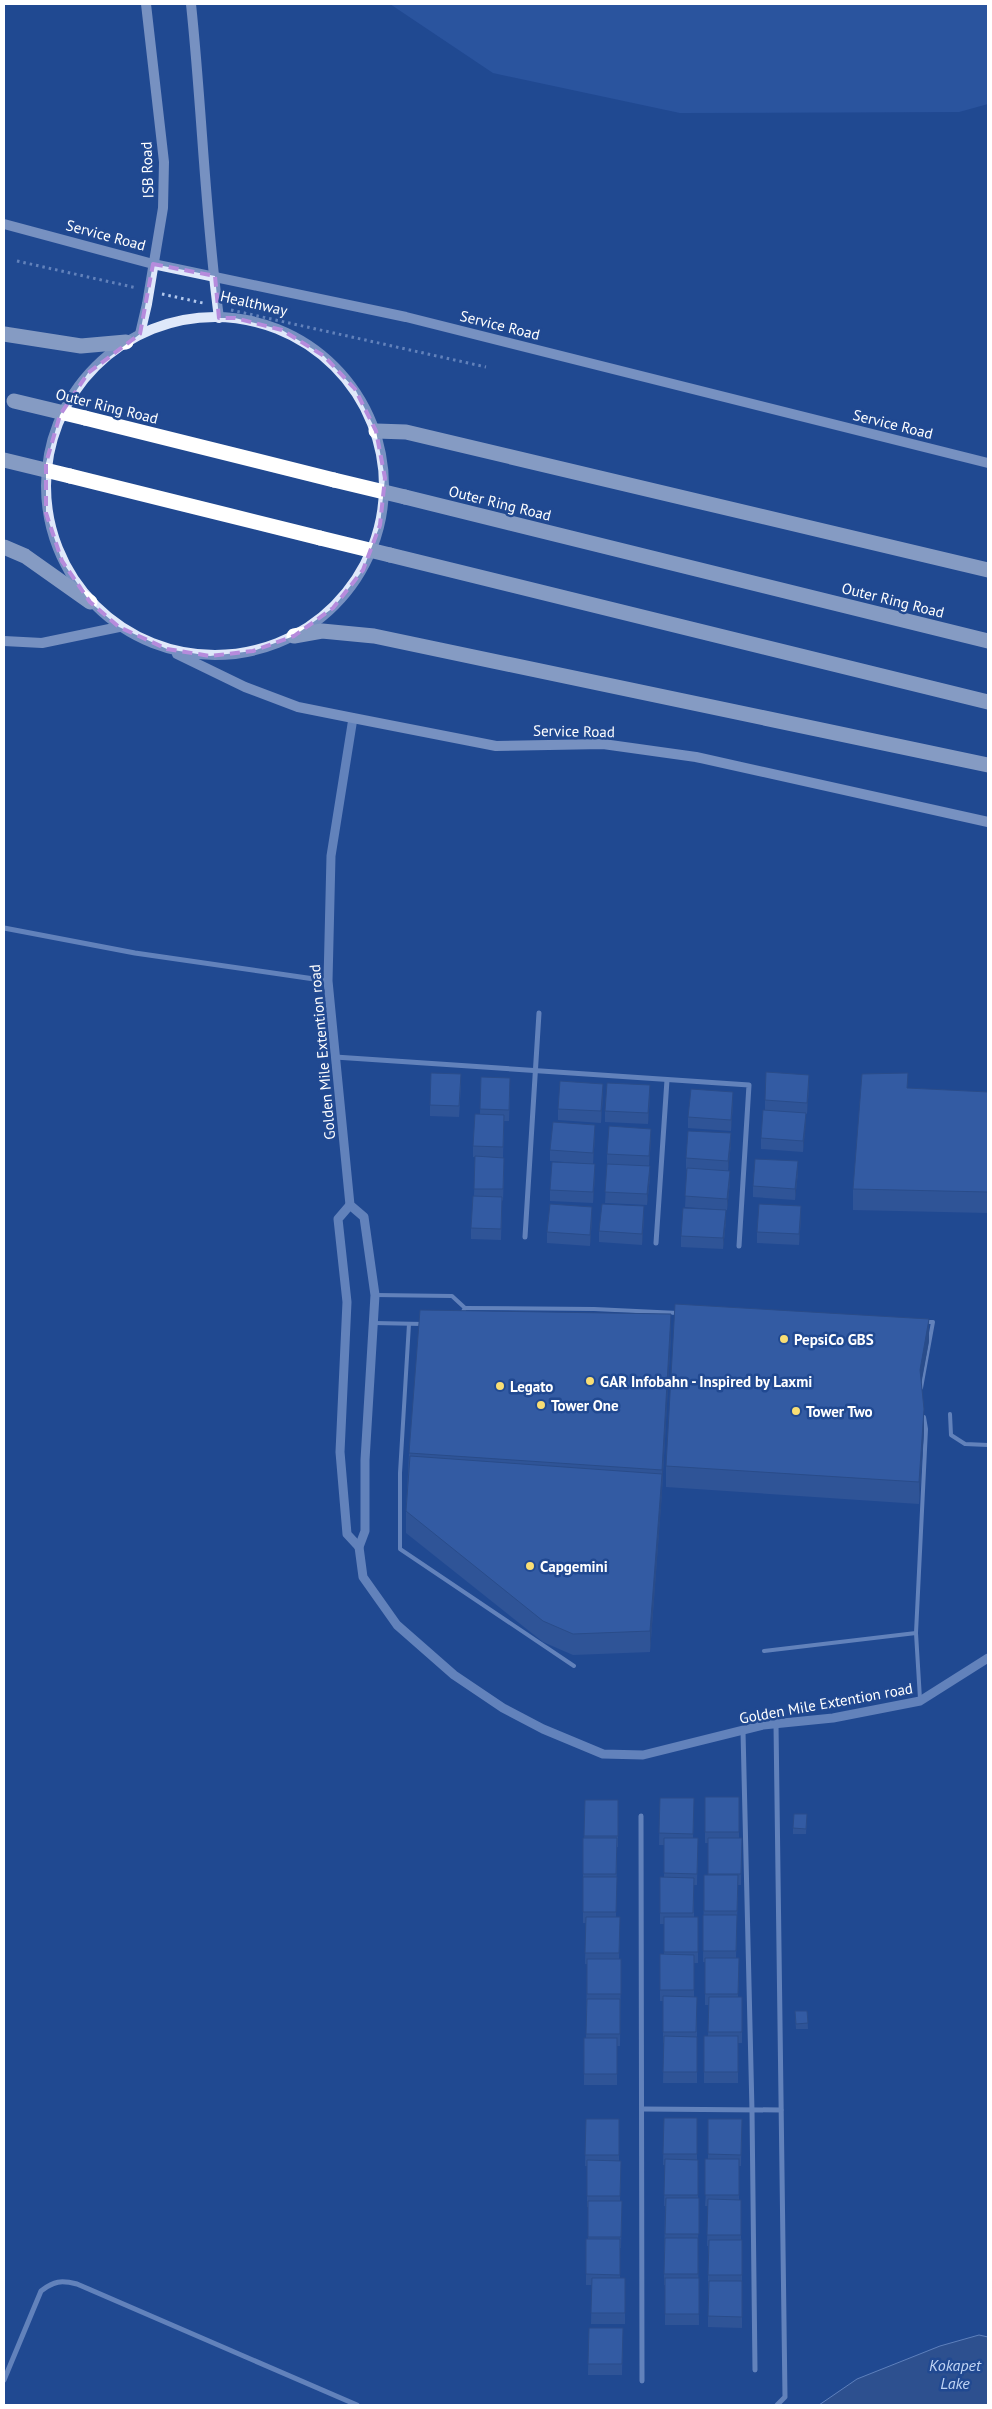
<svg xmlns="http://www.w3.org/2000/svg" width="992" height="2409" font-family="'PT Sans',sans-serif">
  <rect width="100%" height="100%" fill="#214991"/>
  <polygon fill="#3562ae" points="390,4 988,4 988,104 959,112 680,113 493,73"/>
  <polygon fill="#3c598d" stroke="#a6c2ee" points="979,2335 988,2337 988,2405 819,2405 857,2379 940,2346"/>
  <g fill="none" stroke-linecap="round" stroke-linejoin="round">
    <g stroke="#b2c8ed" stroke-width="3" stroke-dasharray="2.5 4" stroke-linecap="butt">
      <polyline points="17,261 137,288"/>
      <polyline points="162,294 203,303"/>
      <polyline points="231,310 486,367"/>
    </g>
    <g stroke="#b2c8ed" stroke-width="4">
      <polyline points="375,1295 452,1296 465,1308 461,1315"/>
      <polyline points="465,1308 594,1309 678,1313"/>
      <polyline points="374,1323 423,1324"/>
      <polyline points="409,1324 400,1473 400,1549 574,1666"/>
      <polyline points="921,1388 933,1322 924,1322"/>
      <polyline points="950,1414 951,1435 965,1444 988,1445"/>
      <polyline points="764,1651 916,1633"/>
      <polyline points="920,1699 916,1633 926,1429 924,1417"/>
    </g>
    <g stroke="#b2c8ed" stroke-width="5">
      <polyline points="4,928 135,953 328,981"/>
      <polyline points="335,1057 749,1085 739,1246"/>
      <polyline points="525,1237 539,1013"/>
      <polyline points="656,1243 667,1080"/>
      <polyline points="776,1724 785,2397 777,2405"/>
      <polyline points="743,1731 752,2111 755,2370"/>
      <polyline points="641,1816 642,2381"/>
      <polyline points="642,2109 781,2110"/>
      <path d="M4,2380L41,2291C54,2281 61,2280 77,2284L357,2405"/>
    </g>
    <g stroke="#b2c8ed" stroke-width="9">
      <polyline points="353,718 331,856 328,981 350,1205 364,1217 375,1295 365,1460 365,1531 359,1547 363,1577 397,1625 454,1675 503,1708 543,1729 603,1754 643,1755 763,1725 833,1718 920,1701 988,1658"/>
      <polyline points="350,1205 338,1219 347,1302 340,1452 347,1534 359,1547"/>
    </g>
    <g stroke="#dfe8fa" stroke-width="10">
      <path d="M191,4C202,108 205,214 219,318"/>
      <polyline points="4,224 153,264 406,317 988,463"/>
      <circle cx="215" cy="486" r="169"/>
      <polyline points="140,334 147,304 163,208 164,162 146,4"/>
      <polyline points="4,641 42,643 119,627"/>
      <polyline points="177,654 245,687 298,707 353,718 496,746 603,744 696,757 988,822"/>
    </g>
    <g stroke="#fff" stroke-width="15">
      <polyline points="4,334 81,346 126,342"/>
      <polyline points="85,418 334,480"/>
      <polyline points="376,431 406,432 988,570"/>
      <polyline points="70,476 320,538"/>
      <polyline points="405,497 988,641"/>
      <polyline points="4,547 25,556 90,602"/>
      <polyline points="390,555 988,702"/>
      <polyline points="294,636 322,631 374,636 988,765"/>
    </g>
    <g stroke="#fff" stroke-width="15">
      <polyline points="14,401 85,418"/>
      <polyline points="4,460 70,476"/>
      <polyline points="334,480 405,497"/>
      <polyline points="320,538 390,555"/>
    </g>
  </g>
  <g fill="#40629e">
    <polygon points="481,1077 510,1089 509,1121 504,1121 503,1157 504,1169 503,1201 502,1200 501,1240 471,1239 471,1228 474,1196 475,1157 473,1157 473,1146 480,1114"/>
    <polygon points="461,1085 459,1117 430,1116 430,1105"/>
    <polygon points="809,1086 807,1114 806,1114 803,1152 761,1149 761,1138 765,1111 765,1100"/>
    <polygon points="908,1088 988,1092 988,1213 853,1210 853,1189"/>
    <polygon points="603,1095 601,1123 558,1120 558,1109"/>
    <polygon points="650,1096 648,1124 605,1122 605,1111"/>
    <polygon points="733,1103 731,1131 688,1128 688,1117"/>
    <polygon points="595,1136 593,1164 550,1161 550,1150"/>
    <polygon points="651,1140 649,1166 650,1177 647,1205 605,1203 607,1165 607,1154"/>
    <polygon points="731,1144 728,1170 730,1182 727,1210 685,1207 687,1170 686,1169 686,1158"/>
    <polygon points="798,1172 795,1200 753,1197 753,1186"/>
    <polygon points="595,1175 593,1203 550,1201 550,1190"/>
    <polygon points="644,1217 642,1245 599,1242 599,1231"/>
    <polygon points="592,1218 590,1246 547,1243 547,1232"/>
    <polygon points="801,1218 799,1245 757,1243 757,1232"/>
    <polygon points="726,1221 723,1249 681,1247 681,1236"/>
    <polygon points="671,1335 662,1491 650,1652 573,1655 543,1642 406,1533 406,1511 409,1453"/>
    <polygon points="929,1341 921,1383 924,1430 919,1504 666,1487 666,1466"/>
    <polygon points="705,1797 739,1797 739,1838 742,1838 741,1885 738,1885 736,1958 739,1958 738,1997 742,2008 742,2043 738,2043 738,2083 704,2083 704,2036 708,2036 709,2005 705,2005 705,1962 703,1962 704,1875 708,1875 708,1843 705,1843"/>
    <polygon points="660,1798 694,1798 693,1838 698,1838 697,1885 694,1885 694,1917 698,1917 698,1963 694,1963 694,1997 697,1997 697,2083 663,2083 664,2043 663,2043 663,2001 660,2001 660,1990 664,1954 664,1924 660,1924 660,1913 664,1877 664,1845 659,1845"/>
    <polygon points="585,1800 618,1800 618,1847 617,1847 616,1917 620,1917 619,1959 621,1959 620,2046 617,2046 617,2085 584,2085 584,2038 586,2038 587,1964 585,1964 586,1923 583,1923 583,1838 584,1838"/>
    <polygon points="807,1814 806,1834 793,1834 793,1828"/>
    <polygon points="795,2011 807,2011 808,2029 796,2029"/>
    <polygon points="664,2118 697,2118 697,2160 698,2160 698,2198 699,2198 698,2245 699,2325 665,2325 665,2285 664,2285 664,2274 665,2206 664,2206 665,2165 663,2165"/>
    <polygon points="586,2119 619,2119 619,2161 621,2161 620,2201 622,2201 621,2248 620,2248 620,2278 625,2278 625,2324 591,2324 592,2285 586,2285 586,2239 588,2239 588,2207 587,2207 587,2166 585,2166"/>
    <polygon points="708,2119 742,2119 741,2166 739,2166 739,2200 741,2200 741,2240 742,2240 742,2328 708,2327 708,2246 707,2246 708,2206 705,2206 708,2159"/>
    <polygon points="589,2328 623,2328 622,2375 588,2375"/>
  </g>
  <g fill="#345081">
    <polygon points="809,1075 809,1086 807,1114 807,1103"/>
    <polygon points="603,1084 603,1095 601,1123 601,1111"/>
    <polygon points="650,1085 650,1096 648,1124 648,1113"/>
    <polygon points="733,1092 733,1103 731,1131 731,1120"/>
    <polygon points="806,1113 806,1124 803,1152 803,1141"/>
    <polygon points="595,1125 595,1136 593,1164 593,1153"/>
    <polygon points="651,1129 651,1140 649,1167 649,1156"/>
    <polygon points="731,1133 731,1144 728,1172 728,1161"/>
    <polygon points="798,1161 798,1172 795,1200 795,1189"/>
    <polygon points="595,1164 595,1175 593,1203 593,1192"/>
    <polygon points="650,1166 650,1177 647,1205 647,1194"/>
    <polygon points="730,1171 730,1182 727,1210 727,1199"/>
    <polygon points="644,1206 644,1217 642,1245 642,1234"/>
    <polygon points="801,1206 801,1218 799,1245 799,1234"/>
    <polygon points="592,1207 592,1218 590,1246 590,1235"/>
    <polygon points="726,1210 726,1221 723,1249 723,1238"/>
    <polygon points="671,1314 671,1335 662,1491 662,1470"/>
    <polygon points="929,1319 929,1341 920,1391 920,1370"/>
    <polygon points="924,1409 924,1430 919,1504 919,1482"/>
    <polygon points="662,1474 662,1495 650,1652 650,1631"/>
  </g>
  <g fill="#4a72b8" stroke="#345081">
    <polygon points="766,1072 809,1075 807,1103 765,1100"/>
    <polygon points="431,1073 461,1074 459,1106 430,1105"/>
    <polygon points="908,1073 907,1088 988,1092 988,1192 853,1189 862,1074"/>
    <polygon points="481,1077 510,1078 509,1110 480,1109"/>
    <polygon points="560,1081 603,1084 601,1111 558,1109"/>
    <polygon points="607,1083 650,1085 648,1113 605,1111"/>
    <polygon points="691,1089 733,1092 731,1120 688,1117"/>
    <polygon points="763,1110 806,1113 803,1141 761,1138"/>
    <polygon points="475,1114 504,1115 503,1147 473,1146"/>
    <polygon points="553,1122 595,1125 593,1153 550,1150"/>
    <polygon points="609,1126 651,1129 649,1156 607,1154"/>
    <polygon points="688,1131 731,1133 728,1161 686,1158"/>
    <polygon points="475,1156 504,1158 503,1189 474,1189"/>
    <polygon points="755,1159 798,1161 795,1189 753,1186"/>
    <polygon points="552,1162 595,1164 593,1192 550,1190"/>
    <polygon points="607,1164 650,1166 647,1194 605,1192"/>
    <polygon points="687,1168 730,1171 727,1199 685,1196"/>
    <polygon points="473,1196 502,1197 501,1229 471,1228"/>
    <polygon points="550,1204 592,1207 590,1235 547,1232"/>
    <polygon points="602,1204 644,1206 642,1234 599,1231"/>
    <polygon points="759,1204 801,1206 799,1234 757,1232"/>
    <polygon points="683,1208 726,1210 723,1238 681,1236"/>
    <polygon points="675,1304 929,1319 920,1370 924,1409 919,1482 666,1466"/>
    <polygon points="420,1310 671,1314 662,1470 409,1453"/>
    <polygon points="410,1456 662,1474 650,1631 573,1634 543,1621 406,1511"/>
    <rect x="705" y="1797" width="34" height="35"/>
    <polygon points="660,1798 694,1798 693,1834 659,1833"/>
    <polygon points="585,1800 618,1800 618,1836 584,1836"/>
    <polygon points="794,1814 807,1814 806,1829 793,1828"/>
    <polygon points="583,1838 617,1838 616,1874 583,1874"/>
    <polygon points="664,1838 698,1838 697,1874 664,1873"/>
    <polygon points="708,1838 742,1838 741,1874 708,1874"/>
    <polygon points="704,1875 738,1875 737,1911 704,1911"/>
    <polygon points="583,1877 617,1877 616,1912 583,1912"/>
    <polygon points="660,1877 694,1878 693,1913 660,1913"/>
    <polygon points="703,1915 737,1915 736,1951 703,1951"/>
    <polygon points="586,1917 620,1917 619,1953 585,1953"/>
    <rect x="664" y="1917" width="34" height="35"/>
    <polygon points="660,1954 694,1955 694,1990 660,1990"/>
    <polygon points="705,1958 739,1958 738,1994 705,1994"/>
    <rect x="587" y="1959" width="34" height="35"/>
    <polygon points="663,1996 697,1997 696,2032 663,2032"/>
    <polygon points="709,1997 742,1997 742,2032 708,2032"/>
    <polygon points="587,1999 620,1999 620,2034 586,2034"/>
    <polygon points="795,2011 807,2011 808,2023 796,2024"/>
    <polygon points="664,2036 697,2037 697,2072 663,2072"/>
    <rect x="704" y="2036" width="34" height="36"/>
    <rect x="584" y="2038" width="33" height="36"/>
    <polygon points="664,2118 697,2118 697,2154 663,2154"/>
    <polygon points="586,2119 619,2119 619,2155 585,2155"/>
    <polygon points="708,2119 742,2119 741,2155 708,2154"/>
    <polygon points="665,2159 698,2160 698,2195 664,2195"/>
    <rect x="705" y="2159" width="34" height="36"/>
    <polygon points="587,2160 621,2161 620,2196 587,2196"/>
    <polygon points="666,2198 699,2198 699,2234 665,2234"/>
    <polygon points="708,2199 741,2200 741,2235 707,2235"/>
    <polygon points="588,2201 622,2201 621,2237 588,2237"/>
    <polygon points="665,2238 698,2238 698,2274 664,2274"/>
    <polygon points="586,2239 620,2239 620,2275 586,2274"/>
    <polygon points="709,2240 742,2240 742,2275 708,2275"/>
    <polygon points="592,2278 625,2278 625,2313 591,2313"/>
    <rect x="665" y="2278" width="34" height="36"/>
    <polygon points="709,2281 742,2281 742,2317 708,2316"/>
    <polygon points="589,2328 623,2328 622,2364 588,2364"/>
  </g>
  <path d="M0 0H992V2409H0ZM153,264L215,276L219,318H235L282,330L324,356L355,389L376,431L385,478L380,525L363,570L333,608L294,636L253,651L210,656L167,649L119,627L90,602L62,561L46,513V463L60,415L88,373L140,334Z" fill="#214991" fill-opacity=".55" fill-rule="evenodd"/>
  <path fill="none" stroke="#b68bdc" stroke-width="4" stroke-dasharray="10 6" stroke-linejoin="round" d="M153,264L215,276L219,318H235L282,330L324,356L355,389L376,431L385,478L380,525L363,570L333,608L294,636L253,651L210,656L167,649L119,627L90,602L62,561L46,513V463L60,415L88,373L140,334Z"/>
  <g fill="#f9de74" stroke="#214991" stroke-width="2">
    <circle cx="784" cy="1339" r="5"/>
    <circle cx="590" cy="1381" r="5"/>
    <circle cx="500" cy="1386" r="5"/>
    <circle cx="541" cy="1405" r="5"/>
    <circle cx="796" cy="1411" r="5"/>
    <circle cx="530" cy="1566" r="5"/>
  </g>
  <g text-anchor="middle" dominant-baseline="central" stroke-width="5" stroke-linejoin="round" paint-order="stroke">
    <g font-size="15" fill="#fff" stroke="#214991">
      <text transform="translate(147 170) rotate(-92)">ISB Road</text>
      <text transform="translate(106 235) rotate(15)">Service Road</text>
      <text transform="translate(254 303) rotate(13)">Healthway</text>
      <text transform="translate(500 325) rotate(14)">Service Road</text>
      <text transform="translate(107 406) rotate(14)">Outer Ring Road</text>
      <text transform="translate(893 424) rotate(14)">Service Road</text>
      <text transform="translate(500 503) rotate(14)">Outer Ring Road</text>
      <text transform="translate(893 600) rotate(14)">Outer Ring Road</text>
      <text transform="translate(574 731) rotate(1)">Service Road</text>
      <text transform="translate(322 1052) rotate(-95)">Golden Mile Extention road</text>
      <text transform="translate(826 1703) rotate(-10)">Golden Mile Extention road</text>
    </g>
    <g font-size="15" font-weight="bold" fill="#fff" stroke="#214991" text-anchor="start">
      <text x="794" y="1339">PepsiCo GBS</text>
      <text x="600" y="1381">GAR Infobahn - Inspired by Laxmi</text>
      <text x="510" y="1386">Legato</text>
      <text x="551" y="1405">Tower One</text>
      <text x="806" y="1411">Tower Two</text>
      <text x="540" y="1566">Capgemini</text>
    </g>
    <g font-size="16" font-style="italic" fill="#bfd3f4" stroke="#214991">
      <text x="955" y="2365">Kokapet<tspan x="955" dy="18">Lake</tspan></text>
    </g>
  </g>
  <rect width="992" height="2409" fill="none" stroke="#ffffff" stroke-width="10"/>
</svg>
